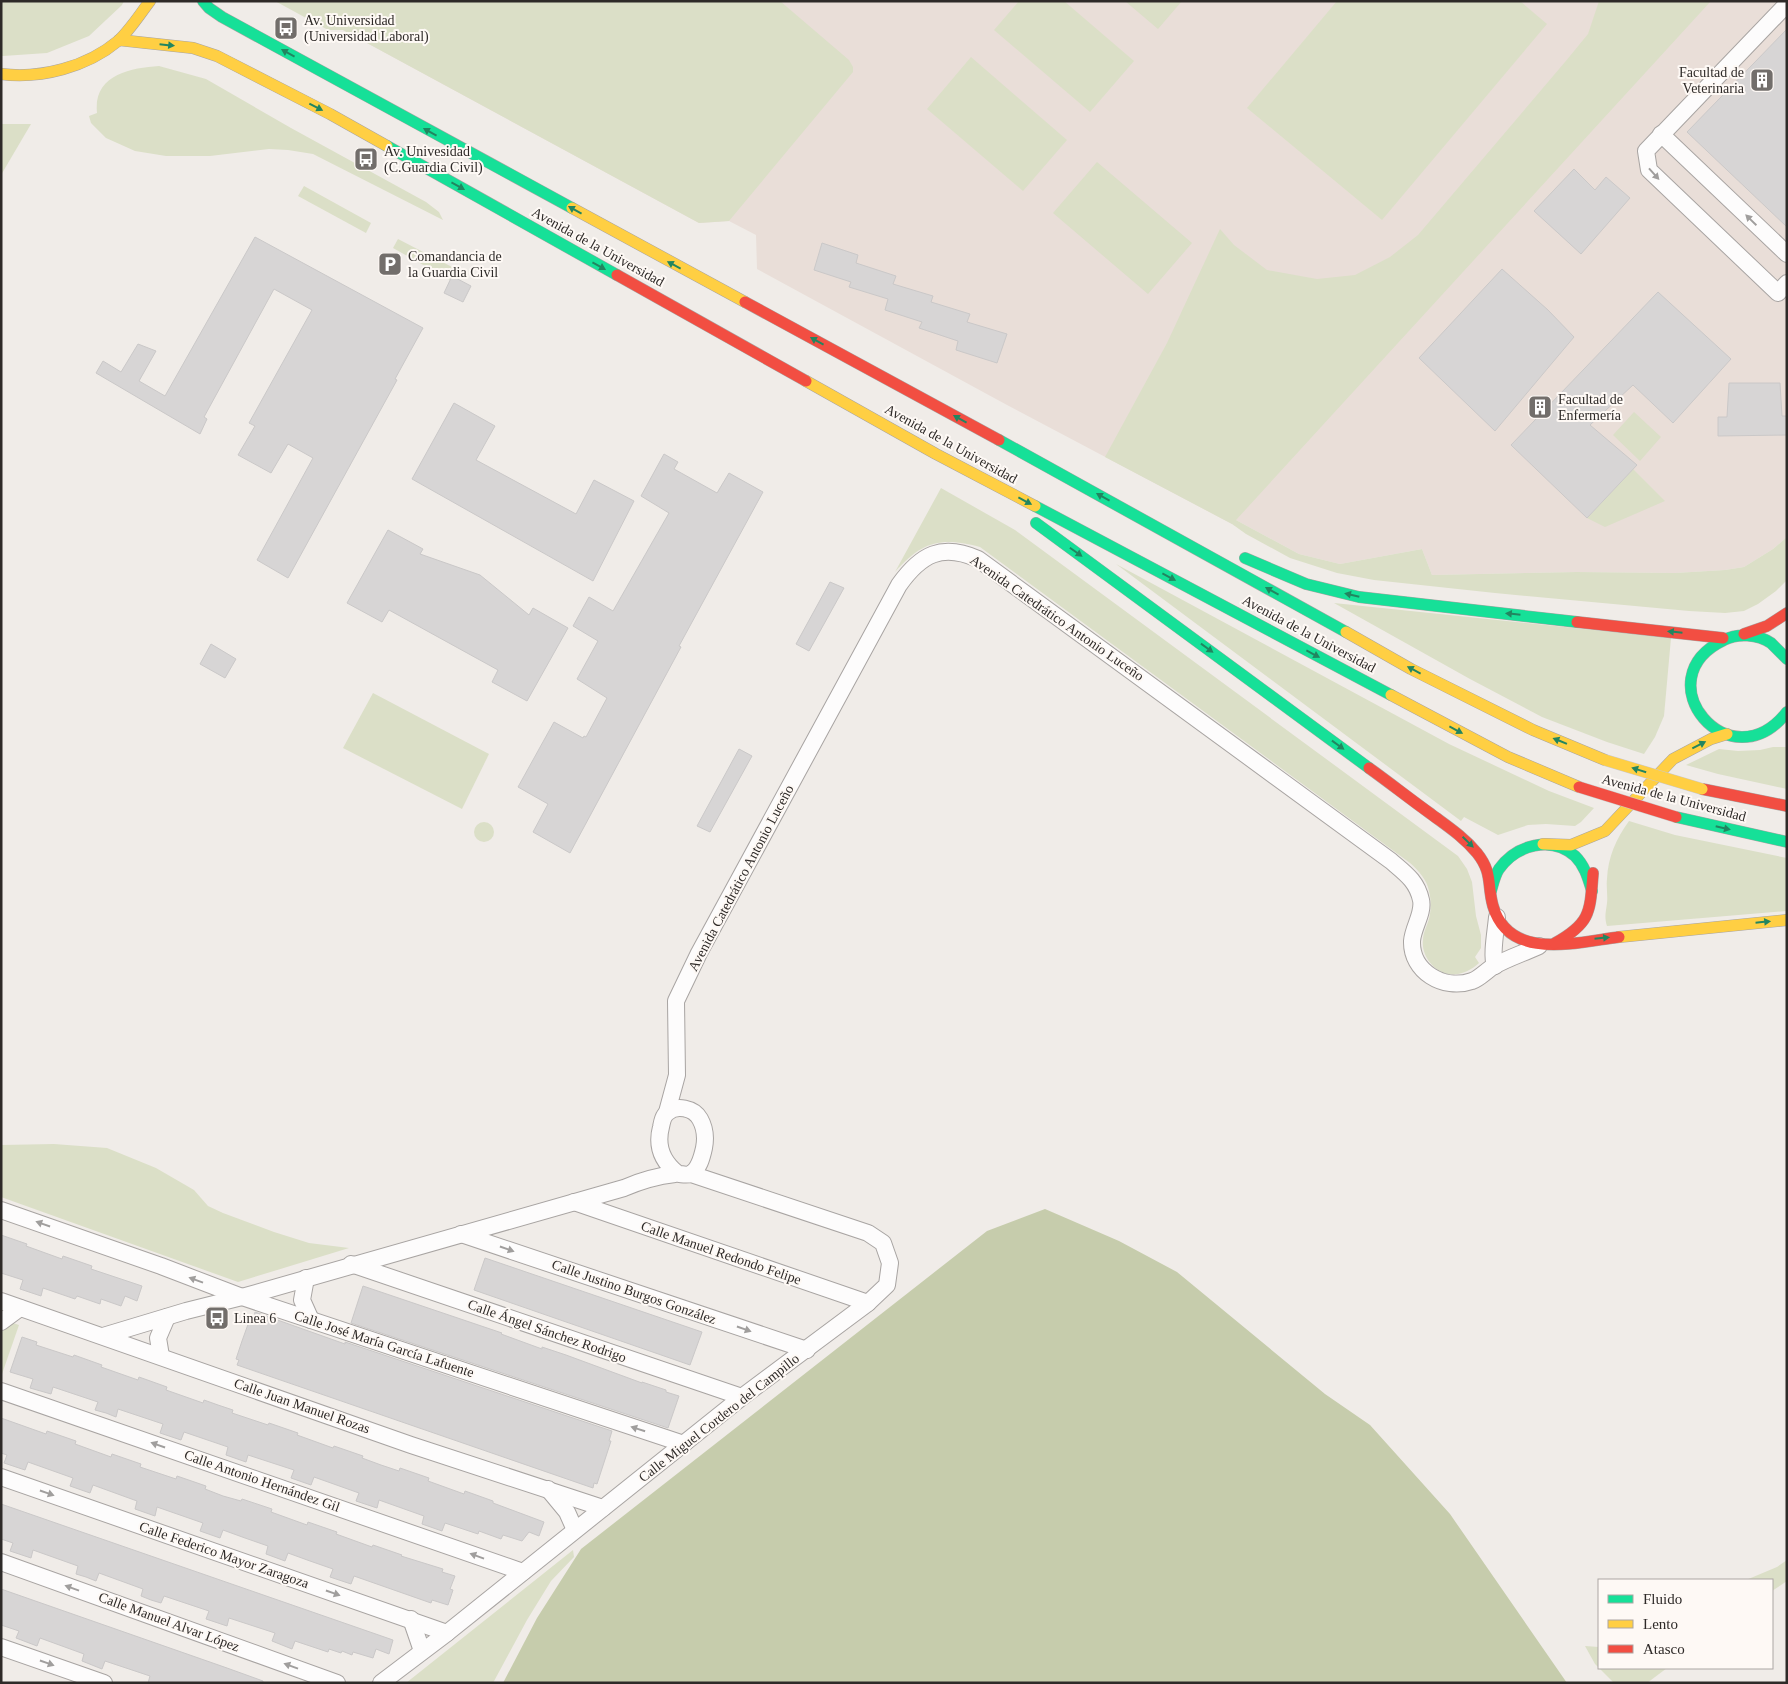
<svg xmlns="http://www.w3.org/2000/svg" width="1788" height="1684" font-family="Georgia,serif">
  <rect width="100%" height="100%" fill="#f0ece8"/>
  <polygon fill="#e9ded8" points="325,1 1787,1 1787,537 1773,549 1744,567 1725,570 1675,573 1577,572 1432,575 1422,549 1340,564 1299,554 1236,520 1232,524 1007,405 757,269 756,235 729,221 699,223 343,30"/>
  <g fill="#dbdfc7">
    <polygon points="1,1 124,1 122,5 89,36 47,53 3,56 1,56"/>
    <polygon points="275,1 780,1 849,60 853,67 853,72 729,221 699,223 343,30 328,30"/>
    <polygon points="1019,1 1064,1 1134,61 1090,112 994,30"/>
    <polygon points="1125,1 1182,1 1158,29"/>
    <polygon points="1337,1 1520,1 1547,24 1382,220 1247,108"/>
    <polygon points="1599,1 1711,1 1236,520 1299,554 1340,564 1422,549 1432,575 1577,572 1675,573 1725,570 1744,567 1773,549 1787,537 1787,580 1776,591 1758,604 1744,611 1725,613 1689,611 1495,593 1374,580 1337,573 1290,558 1246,534 1232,524 1105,457 1167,343 1220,229 1234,245 1267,270 1317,279 1355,275 1390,257 1418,235 1565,62 1588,34"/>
    <polygon points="971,57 1067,140 1023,191 927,109"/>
    <path d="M159,66L206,79L291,128L426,202L439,212L443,220L313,154L288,150L269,149L210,156H166L135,151L106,138L91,123L89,116L97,113C93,75 130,68 159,66Z"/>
    <polygon points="1,124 31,124 1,175"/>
    <polygon points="1097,162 1192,243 1148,294 1053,213"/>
    <polygon points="304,186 371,223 366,233 298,196"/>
    <polygon points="398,239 456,269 450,280 393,248"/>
    <polygon points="1634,412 1661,437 1640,461 1613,435"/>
    <polygon points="1633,469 1665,501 1605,527 1587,518"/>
    <path d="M941,488L1015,530L1458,856L1467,869L1472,882L1476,916L1481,935V948L1475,957L1479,963C1470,971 1460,976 1448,974C1433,971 1421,955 1423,940C1423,931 1429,923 1430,914C1431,907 1431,899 1429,891C1427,880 1419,871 1410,863L980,547C940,537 923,541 895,572Z"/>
    <polygon points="1116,564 1449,744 1549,791 1594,808 1581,822 1575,826 1546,824 1528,825 1498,835 1464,817 1461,821"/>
    <polygon points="1334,603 1671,638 1664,716 1655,737 1644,754 1607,742 1542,717 1470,679"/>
    <polygon points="373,693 489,754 462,809 343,748"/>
    <polygon points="1773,747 1787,747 1787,789 1718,774 1686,765 1719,749 1738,751 1760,750"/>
    <path d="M1629,821L1675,835L1787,858V911L1607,926C1604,917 1606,912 1607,903C1608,895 1606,887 1607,879C1608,857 1616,839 1629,821Z"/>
    <circle cx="484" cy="832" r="10"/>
    <polygon points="54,1144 107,1148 156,1168 194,1190 208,1206 223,1213 274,1232 309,1243 349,1248 238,1282 1,1197 1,1145"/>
    <polygon points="13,1323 19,1325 2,1374 1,1332"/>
    <polygon points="573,1550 574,1557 551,1581 527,1620 493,1683 406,1683"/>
    <polygon points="1787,1560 1787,1581 1772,1591 1772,1580 1746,1580 1777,1567"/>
    <polygon points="1585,1646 1599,1647 1599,1668 1667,1668 1647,1683 1614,1683 1595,1664"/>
  </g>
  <polygon fill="#c6ccac" points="1045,1209 1119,1241 1177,1272 1325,1394 1370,1425 1450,1514 1567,1683 503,1683 537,1618 581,1549 987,1231"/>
  <g fill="#d7d5d5" stroke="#cac8c8">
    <polygon points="1787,29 1787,227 1687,132"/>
    <polygon points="1574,169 1595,190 1606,177 1630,198 1581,254 1534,211"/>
    <polygon points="255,237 423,328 395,379 397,380 288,578 257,560 313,458 288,444 271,473 238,455 255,426 249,423 312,310 274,289 204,417 207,419 200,434 96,373 103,361 121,372 138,344 156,351 139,381 165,396"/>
    <polygon points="822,243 858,255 856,263 896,276 893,284 933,296 931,302 970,314 967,322 1007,334 997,363 956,350 958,341 919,328 922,322 885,310 888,299 849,287 851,282 814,270"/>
    <polygon points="1502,269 1548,310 1574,337 1495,431 1419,358"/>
    <polygon points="452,276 471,286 463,302 444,293"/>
    <polygon points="1658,292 1731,359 1673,423 1633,385 1590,425 1637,465 1587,518 1511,445"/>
    <polygon points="1729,383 1780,383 1782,416 1787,416 1787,435 1718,436 1718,417 1727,417"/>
    <polygon points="454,403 495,426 476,460 576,514 594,480 634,501 593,581 412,479"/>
    <polygon points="664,454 678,462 674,469 717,493 729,473 763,492 679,646 681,647 570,853 533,832 548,804 518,787 554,722 583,738 584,736 586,737 607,698 577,679 598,641 573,626 589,597 613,611 669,513 641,496"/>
    <polygon points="388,530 423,549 420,554 480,575 529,615 533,608 568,628 527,701 492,682 498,670 389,610 382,622 347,603"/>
    <polygon points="830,582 844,588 809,651 796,644"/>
    <polygon points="211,644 236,659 225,678 200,664"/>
    <polygon points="739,749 752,756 710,832 697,826"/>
    <polygon points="1,1235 27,1244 26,1246 62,1259 63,1256 92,1266 91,1269 142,1286 137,1301 125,1296 121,1306 101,1299 100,1304 77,1296 75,1299 43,1288 41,1296 20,1289 23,1280 1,1273"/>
    <polygon points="485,1258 702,1332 690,1365 474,1290"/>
    <polygon points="363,1286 502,1333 501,1334 542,1349 542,1347 566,1355 642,1383 642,1382 666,1390 666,1392 679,1396 668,1428 351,1323"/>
    <polygon points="255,1312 345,1344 345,1342 612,1431 609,1441 611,1441 597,1484 594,1483 593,1488 237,1365 239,1360 236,1359 242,1341 251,1316 254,1317"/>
    <polygon points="22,1337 37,1342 36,1345 73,1357 74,1355 102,1365 101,1367 138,1380 139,1377 167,1387 166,1390 203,1403 204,1400 218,1405 233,1410 232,1413 268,1425 269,1423 298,1433 297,1435 333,1448 334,1446 363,1456 362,1458 381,1465 399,1471 400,1468 429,1478 428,1481 464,1494 465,1491 493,1501 493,1503 544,1522 539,1536 529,1532 522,1541 503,1535 501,1539 479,1531 478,1534 445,1523 442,1531 422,1524 424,1516 379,1500 377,1508 356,1501 359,1493 314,1477 311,1485 291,1478 294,1470 248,1455 246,1462 226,1455 228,1447 184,1432 181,1440 160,1433 163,1424 118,1409 116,1417 106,1413 95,1410 98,1402 53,1387 51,1394 30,1388 33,1379 10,1372"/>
    <polygon points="1,1418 46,1434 47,1431 76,1441 75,1444 111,1457 112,1454 141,1464 140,1467 176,1479 177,1476 206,1486 205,1489 223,1496 241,1501 242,1499 272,1509 271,1512 307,1525 308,1522 337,1532 336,1534 372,1547 373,1545 402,1555 401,1556 443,1569 442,1572 455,1576 450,1589 453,1590 448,1605 432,1600 431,1603 354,1576 351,1584 330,1577 333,1569 310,1561 288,1553 285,1561 266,1554 268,1546 245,1538 223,1530 220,1538 200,1531 203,1523 157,1507 155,1516 135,1509 137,1501 93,1485 90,1493 70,1486 73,1478 28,1462 25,1470 4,1463 7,1455 1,1453"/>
    <polygon points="1,1504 393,1640 389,1654 376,1649 373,1658 353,1652 352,1655 342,1651 341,1653 329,1649 328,1652 295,1641 292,1649 272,1641 275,1633 229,1618 227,1626 206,1619 209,1611 164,1596 161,1603 151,1600 141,1596 143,1589 99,1573 96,1581 86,1577 76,1574 78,1566 33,1550 31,1558 10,1551 13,1543 1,1539"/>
    <polygon points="1,1589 227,1668 263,1681 263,1683 148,1683 150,1676 105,1661 102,1669 82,1661 84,1654 40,1638 37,1646 16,1638 19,1631 1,1625"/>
  </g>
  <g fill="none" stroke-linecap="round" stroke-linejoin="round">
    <g stroke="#a8a4a2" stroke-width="18">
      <g id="street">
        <polyline points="1787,4 1646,151 1649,170 1778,293 1787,283"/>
        <polyline points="1661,134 1787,254"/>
        <path d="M1495,966C1491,955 1496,930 1497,917"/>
        <path d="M667,1112L677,1075L676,1001L699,953L899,585C921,554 942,543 978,559L1391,861C1405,873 1417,881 1421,900C1424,913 1413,927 1412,941C1411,971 1443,991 1472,981C1479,979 1487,970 1494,966C1508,958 1524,953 1539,946"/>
        <polyline points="574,1202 868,1303"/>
        <polyline points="1,1210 161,1266 242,1297 684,1444"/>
        <polyline points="461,1234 807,1350"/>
        <polyline points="351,1264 742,1397"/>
        <polyline points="306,1278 302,1300 311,1320"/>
        <polyline points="1,1301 411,1445 603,1508"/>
        <polyline points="1,1322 20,1308"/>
        <path d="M103,1336L186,1311L242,1297L624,1188C640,1181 657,1176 675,1174C680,1173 685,1176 690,1174C699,1170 702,1157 704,1148C706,1138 705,1128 700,1119C694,1108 676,1104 667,1113C663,1116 662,1122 661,1127C656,1146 662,1161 677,1173"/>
        <polyline points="161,1356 158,1338 167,1317"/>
        <polyline points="1,1391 523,1572"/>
        <polyline points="1,1477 447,1633"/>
        <polyline points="548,1489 567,1512 575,1530"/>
        <polyline points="1,1562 337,1683"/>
        <polyline points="411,1619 422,1651"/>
        <polyline points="1,1647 104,1683"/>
        <polyline points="381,1683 447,1633 742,1397 868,1303 887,1285 890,1263 883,1243 868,1233 691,1174"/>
      </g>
    </g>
    <g stroke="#a8a4a2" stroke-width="12">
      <g id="fast">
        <polyline points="203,1 209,8 222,17 572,208"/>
        <polyline points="387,146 617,275"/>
        <polyline points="999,440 1346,632"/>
        <polyline points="1035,506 1391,695"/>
        <polyline points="1036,523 1369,768"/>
        <polyline points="1245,558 1306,584 1359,597 1577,622"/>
        <path d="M1787,659C1782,654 1776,648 1771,643C1758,634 1737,633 1724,640C1642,679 1730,785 1787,712"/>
        <polyline points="1676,817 1787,842"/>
        <path d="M1491,891C1493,884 1495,875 1499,869C1516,845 1551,835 1575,856C1585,866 1588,878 1592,891"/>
      </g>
    </g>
    <g stroke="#a8a4a2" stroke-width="12">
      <g id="slow">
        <polyline points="119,40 193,48 217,56 330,114 387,146"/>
        <path d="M1,74C41,79 87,67 118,41C130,30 140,14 150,1"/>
        <polyline points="572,208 745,302"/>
        <polyline points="806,381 936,454 1035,506"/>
        <polyline points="1346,632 1411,669 1533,730 1605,760"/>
        <polyline points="1391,695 1508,757 1579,787"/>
        <polyline points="1543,844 1571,845 1605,831 1673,759 1711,739 1727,734"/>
        <polyline points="1619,937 1787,920"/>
      </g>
    </g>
    <g stroke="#a8a4a2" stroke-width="12">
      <g id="jam">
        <polyline points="617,275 806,381"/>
        <polyline points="745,302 999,440"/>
        <polyline points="1577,622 1723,638"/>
        <polyline points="1744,634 1767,626 1787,613"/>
        <path d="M1369,768C1390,783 1410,799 1431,814C1447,826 1464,837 1477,853C1493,873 1487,885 1493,906C1509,962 1578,942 1619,937"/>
        <polyline points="1702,789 1787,806"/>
        <path d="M1555,943C1591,923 1590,912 1593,873"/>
      </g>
    </g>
    <use href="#street" stroke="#fdfcfc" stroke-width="16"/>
    <use href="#fast" stroke="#16e098" stroke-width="11"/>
    <use href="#slow" stroke="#ffcf43" stroke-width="11"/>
    <use href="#jam" stroke="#f24e42" stroke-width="11"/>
    <g stroke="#ccc9c8" stroke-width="12" stroke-linecap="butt">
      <polyline id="slow-bridge" points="1605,760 1702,789"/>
    </g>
    <g stroke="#ccc9c8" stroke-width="12" stroke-linecap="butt">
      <polyline id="jam-bridge" points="1579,787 1676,817"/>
    </g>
    <use href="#slow-bridge" stroke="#ffcf43" stroke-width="11"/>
    <use href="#jam-bridge" stroke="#f24e42" stroke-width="11"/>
  </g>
  <defs><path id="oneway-solid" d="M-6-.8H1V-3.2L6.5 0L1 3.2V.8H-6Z" transform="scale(1.25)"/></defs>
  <g fill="#228560">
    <use href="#oneway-solid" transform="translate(167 45) rotate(6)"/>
    <use href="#oneway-solid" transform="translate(288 53) rotate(-151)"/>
    <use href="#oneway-solid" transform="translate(316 107) rotate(27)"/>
    <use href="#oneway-solid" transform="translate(430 132) rotate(-151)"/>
    <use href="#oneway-solid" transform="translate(458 186) rotate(29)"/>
    <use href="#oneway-solid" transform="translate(575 210) rotate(-151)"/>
    <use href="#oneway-solid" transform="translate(674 265) rotate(-152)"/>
    <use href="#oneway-solid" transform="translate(599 266) rotate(29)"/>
    <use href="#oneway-solid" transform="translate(817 341) rotate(-151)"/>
    <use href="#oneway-solid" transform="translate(960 419) rotate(-151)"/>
    <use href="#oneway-solid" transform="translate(1103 497) rotate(-151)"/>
    <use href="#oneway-solid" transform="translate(1025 501) rotate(28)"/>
    <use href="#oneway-solid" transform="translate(1076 552) rotate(35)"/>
    <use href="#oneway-solid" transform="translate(1169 577) rotate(28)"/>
    <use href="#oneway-solid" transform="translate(1272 591) rotate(-151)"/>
    <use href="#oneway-solid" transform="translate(1352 595) rotate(-167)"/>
    <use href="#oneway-solid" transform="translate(1513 614) rotate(-174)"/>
    <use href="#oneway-solid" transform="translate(1675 632) rotate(-174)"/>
    <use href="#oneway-solid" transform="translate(1207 648) rotate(36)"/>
    <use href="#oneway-solid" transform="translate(1313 654) rotate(28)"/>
    <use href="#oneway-solid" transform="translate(1414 670) rotate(-152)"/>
    <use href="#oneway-solid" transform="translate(1456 730) rotate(28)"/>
    <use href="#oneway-solid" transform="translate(1560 741) rotate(-158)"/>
    <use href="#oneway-solid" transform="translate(1338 745) rotate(36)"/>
    <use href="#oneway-solid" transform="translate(1699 745) rotate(-27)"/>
    <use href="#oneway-solid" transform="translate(1639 770) rotate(-163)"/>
    <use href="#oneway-solid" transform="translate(1723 828) rotate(13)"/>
    <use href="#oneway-solid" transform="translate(1468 842) rotate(44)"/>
    <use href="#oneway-solid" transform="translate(1763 922) rotate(-6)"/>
    <use href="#oneway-solid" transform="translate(1602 938) rotate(-6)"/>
  </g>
  <g fill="#a09e9d">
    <use href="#oneway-solid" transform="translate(1654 174) rotate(48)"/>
    <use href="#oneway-solid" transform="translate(1751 220) rotate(-136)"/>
    <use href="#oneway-solid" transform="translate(43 1224) rotate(-161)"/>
    <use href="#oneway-solid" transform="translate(507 1249) rotate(19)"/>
    <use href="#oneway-solid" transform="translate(196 1280) rotate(-160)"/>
    <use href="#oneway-solid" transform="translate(744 1329) rotate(19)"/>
    <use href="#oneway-solid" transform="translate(638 1429) rotate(-162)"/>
    <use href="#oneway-solid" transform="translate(158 1445) rotate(-161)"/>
    <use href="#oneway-solid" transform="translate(47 1493) rotate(19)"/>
    <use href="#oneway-solid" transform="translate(477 1556) rotate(-160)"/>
    <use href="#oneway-solid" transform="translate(72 1588) rotate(-160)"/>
    <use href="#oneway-solid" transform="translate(333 1593) rotate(19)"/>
    <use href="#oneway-solid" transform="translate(47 1663) rotate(19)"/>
    <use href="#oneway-solid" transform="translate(291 1666) rotate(-160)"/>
  </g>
  <defs>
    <g id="bus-square" transform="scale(1.25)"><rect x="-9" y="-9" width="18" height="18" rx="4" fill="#726e6b" stroke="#fef9f5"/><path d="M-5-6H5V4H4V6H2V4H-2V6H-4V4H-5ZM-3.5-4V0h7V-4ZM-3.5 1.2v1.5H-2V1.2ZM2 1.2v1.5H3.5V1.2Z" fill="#fff"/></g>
    <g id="building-square" transform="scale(1.25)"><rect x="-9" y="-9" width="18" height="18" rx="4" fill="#726e6b" stroke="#fef9f5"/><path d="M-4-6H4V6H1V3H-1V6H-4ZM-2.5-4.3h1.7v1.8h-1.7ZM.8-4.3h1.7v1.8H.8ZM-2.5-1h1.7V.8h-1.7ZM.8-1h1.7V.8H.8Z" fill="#fff"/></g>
    <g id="parking-square" transform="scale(1.25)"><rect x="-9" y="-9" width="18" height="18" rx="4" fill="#726e6b" stroke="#fef9f5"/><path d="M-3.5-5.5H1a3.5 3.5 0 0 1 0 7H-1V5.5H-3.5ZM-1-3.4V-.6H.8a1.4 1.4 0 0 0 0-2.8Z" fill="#fff"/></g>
  </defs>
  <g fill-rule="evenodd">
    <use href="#bus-square" x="286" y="28"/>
    <use href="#building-square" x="1762" y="80"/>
    <use href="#bus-square" x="366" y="159"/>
    <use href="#parking-square" x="390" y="264"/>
    <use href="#building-square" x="1540" y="407"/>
    <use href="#bus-square" x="217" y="1318"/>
  </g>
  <g text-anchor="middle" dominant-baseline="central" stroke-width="4" stroke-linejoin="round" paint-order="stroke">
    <g font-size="14" fill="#2e2a28" stroke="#fef9f5" text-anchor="start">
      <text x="304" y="20">Av. Universidad<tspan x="304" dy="16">(Universidad Laboral)</tspan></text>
      <text x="1744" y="72" text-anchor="end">Facultad de<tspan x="1744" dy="16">Veterinaria</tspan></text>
      <text x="384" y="151">Av. Univesidad<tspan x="384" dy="16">(C.Guardia Civil)</tspan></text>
      <text x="408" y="256">Comandancia de<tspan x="408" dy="16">la Guardia Civil</tspan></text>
      <text x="1558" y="399">Facultad de<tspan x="1558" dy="16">Enfermería</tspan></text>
      <text x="234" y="1318">Linea 6</text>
    </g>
    <g font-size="14" fill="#2e2a28" stroke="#fef9f5">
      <text transform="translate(598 247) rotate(29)">Avenida de la Universidad</text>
      <text transform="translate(951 444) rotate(29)">Avenida de la Universidad</text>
      <text transform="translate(1057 618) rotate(35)">Avenida Catedrático Antonio Luceño</text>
      <text transform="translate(1309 634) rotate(28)">Avenida de la Universidad</text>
      <text transform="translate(1674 798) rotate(15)">Avenida de la Universidad</text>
      <text transform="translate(741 878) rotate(-62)">Avenida Catedrático Antonio Luceño</text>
      <text transform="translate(721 1253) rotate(19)">Calle Manuel Redondo Felipe</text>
      <text transform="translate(634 1292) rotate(19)">Calle Justino Burgos González</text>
      <text transform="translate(547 1331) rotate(19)">Calle Ángel Sánchez Rodrigo</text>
      <text transform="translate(384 1344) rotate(18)">Calle José María García Lafuente</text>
      <text transform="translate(302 1406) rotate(19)">Calle Juan Manuel Rozas</text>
      <text transform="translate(719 1418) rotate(-38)">Calle Miguel Cordero del Campillo</text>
      <text transform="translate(262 1481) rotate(19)">Calle Antonio Hernández Gil</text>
      <text transform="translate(224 1555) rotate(19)">Calle Federico Mayor Zaragoza</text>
      <text transform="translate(169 1622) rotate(20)">Calle Manuel Alvar López</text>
    </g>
  </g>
  <rect width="1788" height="1684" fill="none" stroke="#2e2a28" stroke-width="5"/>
  <rect x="1598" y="1579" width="175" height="90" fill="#fef9f5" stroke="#aba6a3"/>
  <rect x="1608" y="1595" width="25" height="8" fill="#16e098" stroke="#aba6a3"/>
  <text x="1643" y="1604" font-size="15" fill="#2e2a28">Fluido</text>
  <rect x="1608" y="1620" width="25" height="8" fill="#ffcf43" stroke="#aba6a3"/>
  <text x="1643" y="1629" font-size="15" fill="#2e2a28">Lento</text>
  <rect x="1608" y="1645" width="25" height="8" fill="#f24e42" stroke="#aba6a3"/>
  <text x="1643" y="1654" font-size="15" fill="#2e2a28">Atasco</text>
</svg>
